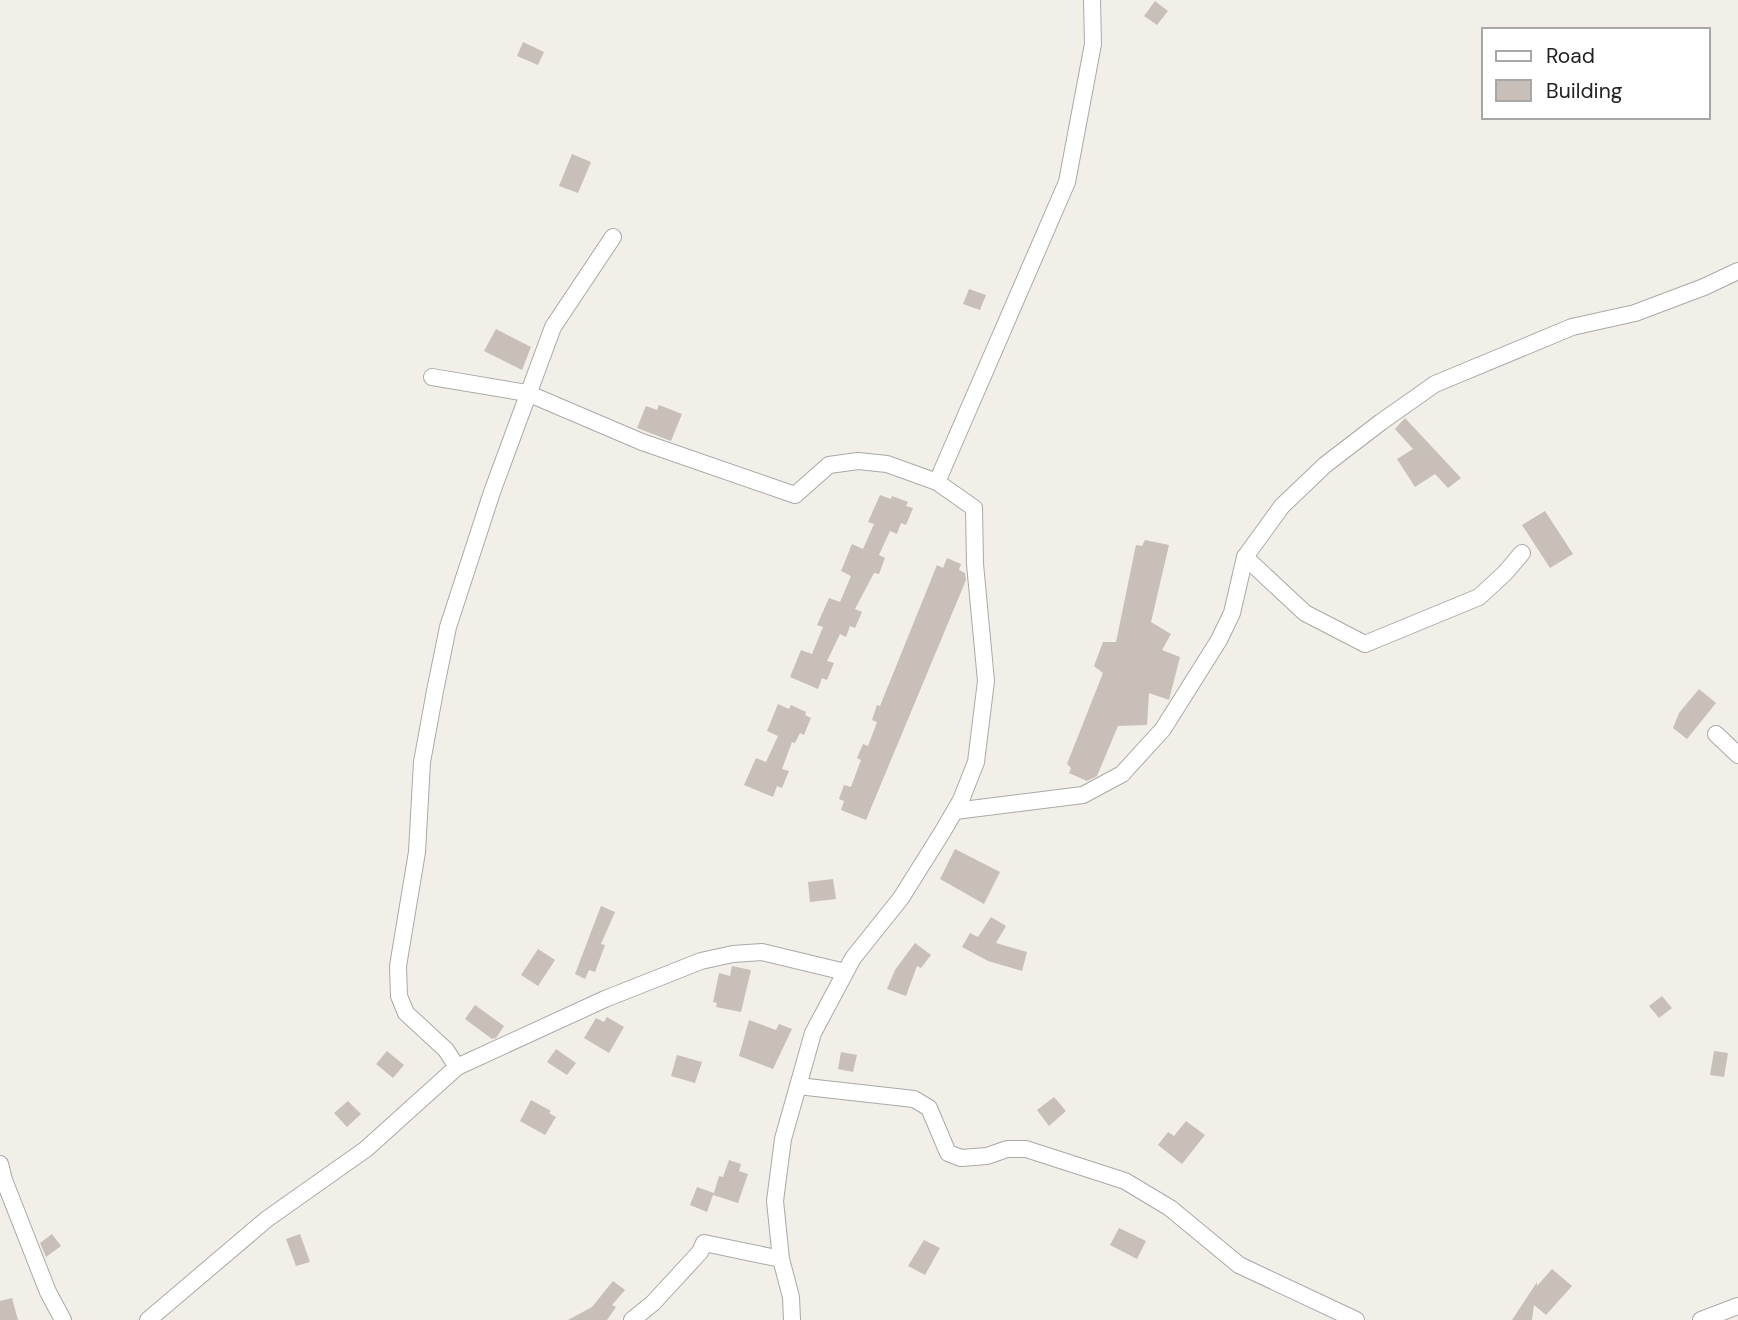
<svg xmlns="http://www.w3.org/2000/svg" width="1738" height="1320" font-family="'DM Sans',sans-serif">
  <rect width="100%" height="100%" fill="#f2efe9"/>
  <g fill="#c7bfb8">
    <polygon points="1155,1 1168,11 1157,25 1144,16"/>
    <polygon points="523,42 544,52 538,65 517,56"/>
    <polygon points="572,154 591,162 578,193 559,186"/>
    <polygon points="969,289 986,295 980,310 963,304"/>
    <polygon points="496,329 531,347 522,370 484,351"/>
    <polygon points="659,405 682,414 671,441 637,428 646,406 657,410"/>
    <polygon points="1405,418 1461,478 1448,488 1435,474 1415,487 1397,459 1413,449 1395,429"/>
    <polygon points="880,495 891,499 892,496 908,502 906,506 913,508 906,525 901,523 897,534 890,531 879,555 885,558 879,574 874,573 855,609 862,612 855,628 850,626 846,637 840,634 827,661 834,663 827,680 822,678 818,689 790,677 801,650 812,654 823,627 817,625 829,598 840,602 851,576 841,571 852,544 863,549 874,524 868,522"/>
    <polygon points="1545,511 1573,554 1550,568 1522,525"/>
    <polygon points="1145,540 1169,545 1151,622 1171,634 1162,650 1180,657 1169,700 1149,693 1147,725 1118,726 1097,776 1087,781 1069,773 1071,768 1067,764 1103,673 1094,666 1103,642 1116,642 1136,545 1142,546"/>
    <polygon points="947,558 961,564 959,570 965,573 966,580 866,820 841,810 844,801 839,799 844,785 851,787 861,760 857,758 863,744 868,746 877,722 872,720 877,705 880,706 937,565 943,568"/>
    <polygon points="1699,689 1716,703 1687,739 1673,728 1679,713"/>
    <polygon points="778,704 789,709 791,705 806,712 805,715 811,718 804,735 800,733 795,743 792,742 782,769 789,771 782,788 777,786 773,797 744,785 756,758 766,762 778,736 767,731"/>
    <polygon points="955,849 1000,872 984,904 940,879"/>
    <polygon points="833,879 836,899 810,902 808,882"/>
    <polygon points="601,906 615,912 601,944 605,945 595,972 589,970 585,979 575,974"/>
    <polygon points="991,917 1006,926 996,943 1027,952 1022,971 988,961 962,947 970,933 978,937"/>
    <polygon points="915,943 931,955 921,968 917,966 906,996 887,989 895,970"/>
    <polygon points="538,949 555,960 538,986 521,975"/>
    <polygon points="732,966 751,970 741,1012 716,1007 717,1003 713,1002 719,973 730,976"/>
    <polygon points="1662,996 1672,1008 1659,1018 1649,1006"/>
    <polygon points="475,1005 504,1026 496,1038 492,1039 465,1019"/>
    <polygon points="607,1017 624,1027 609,1053 584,1038 596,1018 604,1022"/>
    <polygon points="749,1020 776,1030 779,1024 792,1029 773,1069 739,1056"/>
    <polygon points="556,1049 576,1063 567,1075 547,1062"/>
    <polygon points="387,1051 404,1065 393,1078 376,1064"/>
    <polygon points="1714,1051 1728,1053 1724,1077 1710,1075"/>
    <polygon points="841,1052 857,1055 853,1072 838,1069"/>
    <polygon points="677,1055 702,1062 695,1083 671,1076"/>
    <polygon points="1054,1097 1066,1111 1049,1126 1037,1110"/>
    <polygon points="531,1100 551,1111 549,1113 556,1117 545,1135 520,1121"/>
    <polygon points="348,1101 361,1114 347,1127 334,1113"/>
    <polygon points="1186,1121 1205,1135 1182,1164 1158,1145 1168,1132 1174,1136"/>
    <polygon points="729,1160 741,1164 739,1171 748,1174 738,1203 713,1195 707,1212 690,1205 697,1187 714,1193 719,1176 723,1177"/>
    <polygon points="1119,1228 1146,1241 1137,1259 1110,1245"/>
    <polygon points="52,1234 61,1246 46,1257 40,1243"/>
    <polygon points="300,1234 310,1262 296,1266 286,1239"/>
    <polygon points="924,1240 940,1248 925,1275 908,1266"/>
    <polygon points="1552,1269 1572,1286 1546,1315 1534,1305 1532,1320 1512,1320 1537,1282 1537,1286"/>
    <polygon points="613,1281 625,1290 612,1305 616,1307 607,1320 568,1320 592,1307"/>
    <polygon points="12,1298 18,1320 0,1320 0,1301"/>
  </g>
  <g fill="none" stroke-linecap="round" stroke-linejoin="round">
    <g stroke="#a9a9a9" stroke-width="18">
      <g id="street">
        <polyline points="432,377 527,393 642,442 795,495 829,465 858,461 887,464 937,482 974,508 975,564 986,681 976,762 961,800 943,831 901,898 853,958 813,1033 783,1139 775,1201 781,1259 791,1297 792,1320"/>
        <polyline points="937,482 1067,182 1093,44 1092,0"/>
        <polyline points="1245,557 1305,613 1365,644 1479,597 1505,573 1522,553"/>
        <polyline points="1716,734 1738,755"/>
        <polyline points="955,811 1083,795 1122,774 1163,729 1219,640 1232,613 1245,557 1282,506 1325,465 1381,422 1435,384 1572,327 1635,313 1704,287 1738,271"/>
        <polyline points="457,1067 446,1050 406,1013 399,996 398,966 417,852 422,762 435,691 448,627 492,492 553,327 613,237"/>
        <polyline points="798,1086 914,1099 929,1108 948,1153 961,1158 987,1156 1007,1149 1026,1149 1125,1181 1170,1208 1239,1265 1356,1320"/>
        <polyline points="0,1164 4,1180 48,1292 63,1320"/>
        <polyline points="148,1320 267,1219 366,1149 457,1067 605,999 701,961 733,954 762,952 845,972"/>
        <polyline points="632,1320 653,1303 700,1252 704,1243 781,1259"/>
        <polyline points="1701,1320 1738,1306"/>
      </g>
    </g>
    <use href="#street" stroke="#fff" stroke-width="16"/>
  </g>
  <rect x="1482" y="28" width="228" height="91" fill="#ffffff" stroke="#a7a7a7" stroke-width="2"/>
  <rect x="1496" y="51" width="35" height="10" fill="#ffffff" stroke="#a7a7a7" stroke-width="2"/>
  <text x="1546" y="63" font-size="21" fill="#222222">Road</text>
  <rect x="1496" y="80" width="35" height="21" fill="#c7bfb8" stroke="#a7a7a7" stroke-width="2"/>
  <text x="1546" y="98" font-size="21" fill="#222222">Building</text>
</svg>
